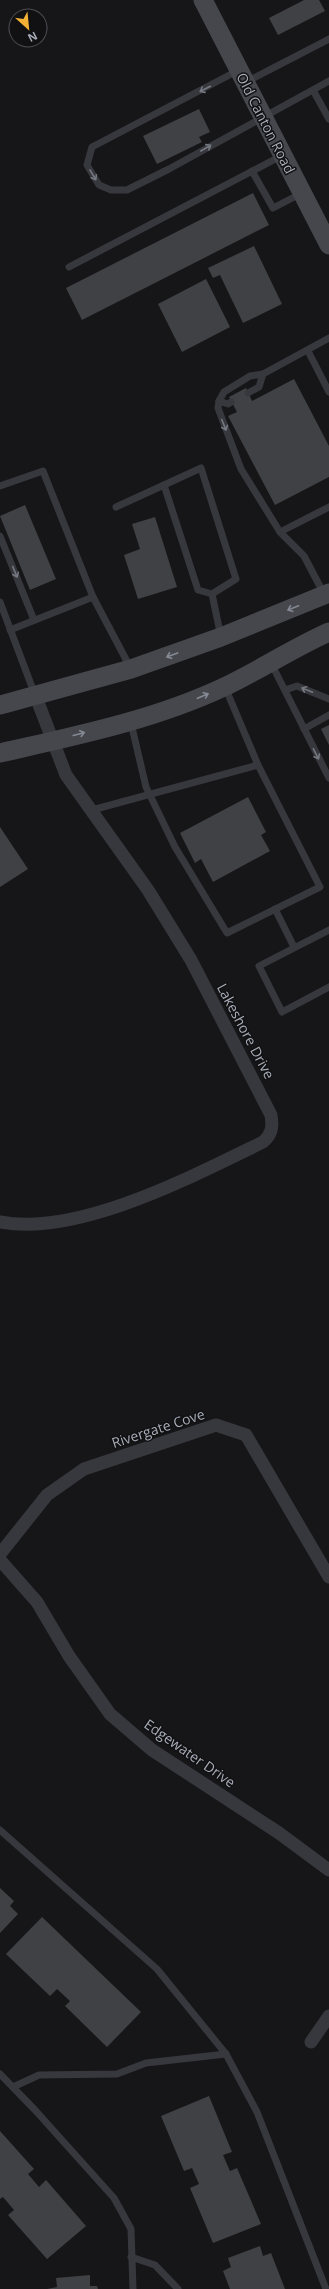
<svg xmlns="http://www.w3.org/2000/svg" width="329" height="2289" font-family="'Open Sans',sans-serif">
  <rect width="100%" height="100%" fill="#161618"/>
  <g fill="#404145">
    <polygon points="304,0 319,0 325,11 278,35 269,18"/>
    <polygon points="199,109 210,132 199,137 202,142 157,164 143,136"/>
    <polygon points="253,193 269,225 82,320 66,288"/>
    <polygon points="254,246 282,304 243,323 220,275 213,278 208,268"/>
    <polygon points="206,279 230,327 182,352 158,304"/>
    <polygon points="294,379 329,446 329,477 275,505 228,416 237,412 229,397 246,388 252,401"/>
    <polygon points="25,505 56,579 30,590 0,516"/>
    <polygon points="155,517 177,587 138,599 124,555 140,549 132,524"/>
    <polygon points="329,725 329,745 321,729"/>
    <polygon points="248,797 266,832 261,835 270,851 213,882 201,859 195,863 180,833"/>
    <polygon points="0,827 28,869 0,887"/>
    <polygon points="0,1888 14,1901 10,1906 18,1914 0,1933"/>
    <polygon points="42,1917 141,2012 107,2047 65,2006 70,2001 57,1989 50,1996 6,1954"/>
    <polygon points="209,2096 232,2152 223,2155 230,2171 237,2168 261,2224 213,2243 190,2188 199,2184 192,2168 184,2171 161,2116"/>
    <polygon points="0,2131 34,2169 28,2174 39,2187 46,2180 86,2226 47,2259 8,2215 14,2210 3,2197 0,2199"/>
    <polygon points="260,2246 263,2256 271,2253 285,2289 230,2289 223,2271 231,2267 228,2258"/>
    <polygon points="90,2275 90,2286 97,2286 98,2289 47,2289 57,2287 56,2278"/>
  </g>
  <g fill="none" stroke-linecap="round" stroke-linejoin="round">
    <g stroke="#37383d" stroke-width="7">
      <polyline points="239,70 92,147 87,165 99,185 111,190 127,190 169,169 329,81"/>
      <polyline points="246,82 329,39"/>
      <polyline points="313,90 329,119"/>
      <polyline points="252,171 273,208 302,193"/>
      <polyline points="69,267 283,155"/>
      <polyline points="308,351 329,392"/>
      <polyline points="248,393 259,387 263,374"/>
      <polyline points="219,401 224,392 250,376 263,374 329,338"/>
      <polyline points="231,402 228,404 219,401 218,408 241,469 280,532 304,556 324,594"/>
      <polygon points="201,468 236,579 212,594 198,590 164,485"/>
      <polyline points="0,486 43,471 93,597 131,669"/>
      <polyline points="116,507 164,485"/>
      <polyline points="280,532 329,507"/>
      <polyline points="0,536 34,620"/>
      <polyline points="212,594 221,637"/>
      <polyline points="0,602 35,695"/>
      <polyline points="10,630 93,597"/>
      <polyline points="271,663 329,778"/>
      <polyline points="285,690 297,686 329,699"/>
      <polyline points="131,723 146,787 175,847 227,933 320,887 258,765"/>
      <polyline points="304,729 329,715"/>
      <polyline points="92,810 258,765 225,687"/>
      <polyline points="275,909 294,947"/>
      <polyline points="329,930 259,966 282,1012 329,987"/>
      <polyline points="0,1830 157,1969 226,2054 257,2112 326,2289"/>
      <polyline points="0,2074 35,2110 114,2198 131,2229 133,2289"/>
      <polyline points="13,2087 39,2075 117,2074 146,2063 226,2054"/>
      <polyline points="131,2257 155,2265 178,2289"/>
    </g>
    <g stroke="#37383d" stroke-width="13">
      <path d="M0,1222C78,1237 193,1176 263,1142C272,1134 273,1127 271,1115L191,960L148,890L66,775L36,697"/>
      <polyline points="0,1554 47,1495 84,1469 216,1425 246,1435 329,1577"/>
      <polyline points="0,1560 37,1602 69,1656 110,1714 152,1750 279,1833 329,1870"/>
      <polyline points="311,2042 329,2016"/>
    </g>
    <g stroke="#45474d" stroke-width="19">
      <polyline points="203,0 329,245"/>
      <polyline points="0,705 131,669 221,637 329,593"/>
      <path d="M0,753C75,736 154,720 224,687C260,670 293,648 329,632"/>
    </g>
  </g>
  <defs><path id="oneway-shaft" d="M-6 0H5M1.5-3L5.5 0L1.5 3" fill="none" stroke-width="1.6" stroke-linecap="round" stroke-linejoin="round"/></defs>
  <g stroke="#757881">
    <use href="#oneway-shaft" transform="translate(205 89) rotate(153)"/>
    <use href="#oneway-shaft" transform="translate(206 148) rotate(-30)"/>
    <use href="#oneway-shaft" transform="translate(93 175) rotate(59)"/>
    <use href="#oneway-shaft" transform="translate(224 425) rotate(68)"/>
    <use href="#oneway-shaft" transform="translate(15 572) rotate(68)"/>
    <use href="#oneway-shaft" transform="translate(307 690) rotate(-158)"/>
    <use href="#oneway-shaft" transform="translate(316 754) rotate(63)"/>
  </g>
  <g stroke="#858993">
    <use href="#oneway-shaft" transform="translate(293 608) rotate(158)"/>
    <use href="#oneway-shaft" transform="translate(172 655) rotate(160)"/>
    <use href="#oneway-shaft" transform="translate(203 696) rotate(-23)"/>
    <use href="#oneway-shaft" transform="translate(79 734) rotate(-15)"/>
  </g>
  <g text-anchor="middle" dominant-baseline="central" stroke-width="3" stroke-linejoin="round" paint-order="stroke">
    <g font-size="14" fill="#a8adb8" stroke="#111113">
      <text transform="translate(266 123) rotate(63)">Old Canton Road</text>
      <text transform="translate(246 1031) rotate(62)">Lakeshore Drive</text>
      <text transform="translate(158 1428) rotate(-18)">Rivergate Cove</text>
      <text transform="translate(190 1753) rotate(35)">Edgewater Drive</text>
    </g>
  </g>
  <g transform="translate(28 28) rotate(153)"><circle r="19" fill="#111113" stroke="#4d4f55"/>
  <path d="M0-3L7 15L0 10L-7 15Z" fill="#f2b134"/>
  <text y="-6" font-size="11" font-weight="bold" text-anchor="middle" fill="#a8adb8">N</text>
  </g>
</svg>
